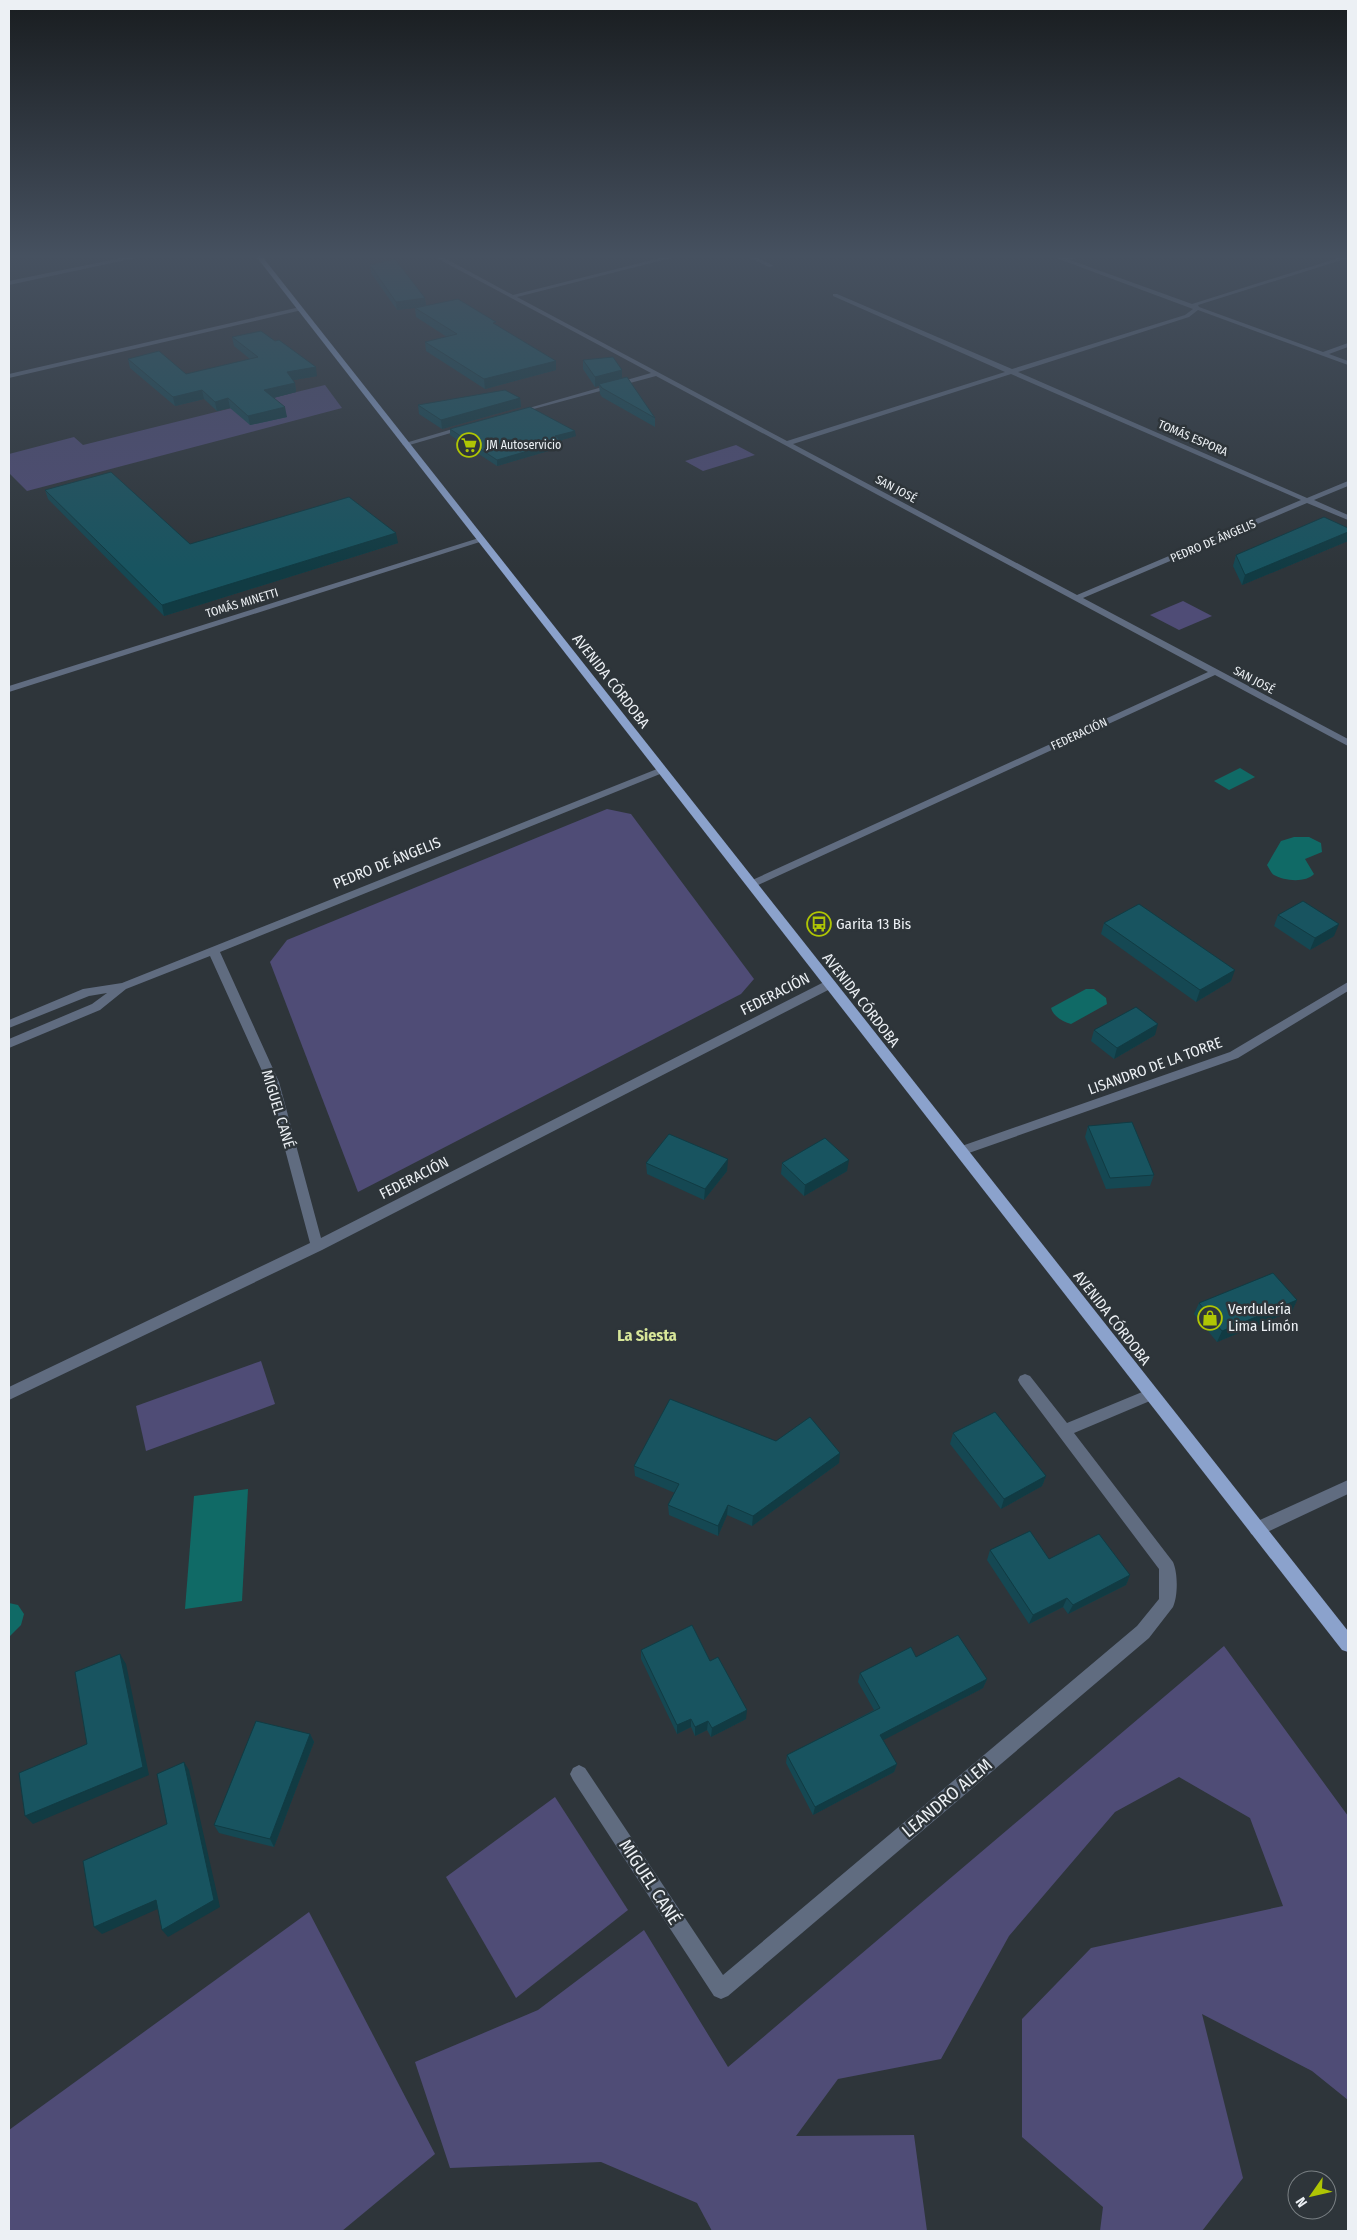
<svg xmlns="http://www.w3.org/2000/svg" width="1357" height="2240" font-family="'Fira Sans Condensed',sans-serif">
  <rect width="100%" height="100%" fill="#2e353a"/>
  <g fill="#4f4c76">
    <polygon points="325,385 342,408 27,491 9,473 9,454 74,437 83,445"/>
    <polygon points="736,445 755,455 703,471 685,461"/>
    <polygon points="1183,601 1212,616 1179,630 1150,615"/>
    <polygon points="607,809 631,814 754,979 741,994 358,1192 270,962 287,940"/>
    <polygon points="261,1361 275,1404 146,1451 136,1406"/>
    <polygon points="1224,1646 1348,1816 1348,2100 1312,2071 1202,2014 1243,2178 1202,2231 1100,2231 1103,2207 1022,2137 1022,2019 1091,1948 1283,1906 1250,1818 1179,1777 1115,1812 1009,1936 941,2059 838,2079 796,2136 914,2135 927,2231 712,2231 697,2203 601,2162 450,2168 415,2062 538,2010 644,1930 728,2067"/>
    <polygon points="555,1797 628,1910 516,1998 446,1877"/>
    <polygon points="309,1912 435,2154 342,2231 9,2231 9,2130"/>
  </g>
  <g fill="#106a66">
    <polygon points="1240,768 1255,777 1229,790 1214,781"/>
    <path d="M1294,837H1309L1321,843L1322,852L1305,859L1314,874C1306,883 1284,881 1274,875C1271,873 1269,868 1267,865L1281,841Z"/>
    <path d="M1086,989H1094L1106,998L1107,1004L1071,1024C1063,1022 1053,1016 1051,1008Z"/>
    <polygon points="248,1489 242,1601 185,1609 194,1496"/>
    <polygon points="9,1603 18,1605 24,1614 21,1625 9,1637"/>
  </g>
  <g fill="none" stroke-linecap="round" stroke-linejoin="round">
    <g fill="#606c80" fill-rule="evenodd">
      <polygon points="136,255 149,255 9,285 9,281"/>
      <path d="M431,255H439L513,295L672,255H683L517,297L787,441L1005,372L833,296V294H837L1012,369L1185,315L1193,309L1048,255L1065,258L1084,255L1070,260L1192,304L1348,255V258L1198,305L1199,307L1323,352L1348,343V347L1329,354L1348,361V365L1198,310L1189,317L1018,372L1307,498L1348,481V486L1314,500L1348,515V520L1307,503L1083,598L1348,739V746L1215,675L756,886H748V882L1208,672L656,376L515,414V412L651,373ZM1011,374L1301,500L1077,595L793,444Z"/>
      <polygon points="744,255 752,255 774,266 769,267"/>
      <polygon points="300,307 302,310 9,378 9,374"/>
      <polygon points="466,425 469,427 468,428 406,446 402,444"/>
      <polygon points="479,538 486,540 9,692 9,686"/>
      <polygon points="662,767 667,770 665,772 220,952 279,1082 321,1238 826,981 834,981 836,984 834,987 322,1250 9,1400 9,1387 310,1243 267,1082 210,956 126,989 100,1010 9,1048 9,1039 92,1004 107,993 89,996 9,1028 9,1020 83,989 122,983"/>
      <polygon points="1348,982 1348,991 1238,1058 966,1154 956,1154 955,1151 956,1148 1230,1052"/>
      <path d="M1025,1374L1030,1376L1067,1423L1147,1390L1152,1388L1157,1390L1159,1394L1157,1398L1074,1433L1173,1562C1178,1573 1178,1596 1173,1607L1149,1638L728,1996L721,1999L714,1996L573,1780L570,1774L573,1768L579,1765L585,1768L723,1975L1137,1626L1159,1599V1569L1020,1384L1018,1380L1020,1376Z"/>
      <polygon points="1348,1480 1348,1494 1263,1534 1257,1536 1251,1534 1249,1529 1251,1524"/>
    </g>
    <polygon fill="#8ba2cc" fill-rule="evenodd" points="255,255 261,255 1348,1631 1348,1652 1342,1650"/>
  </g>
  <g fill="#154853">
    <polygon points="370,265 425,298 426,306 497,325 556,370 485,389 426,351 425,342 447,337 416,317 415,308 419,307 397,310 371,273"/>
    <polygon points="232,337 317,376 293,380 295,383 296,392 273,398 287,417 250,425 230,408 217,411 204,399 175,406 130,368 128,359 186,374 250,359 234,346"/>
    <polygon points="583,360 622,370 622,378 655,418 655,427 602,397 600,394 599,385 595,387 583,369"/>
    <polygon points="520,398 521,407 442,429 419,414 418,405"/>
    <polygon points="450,429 576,436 561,440 562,441 562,447 497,466 450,435"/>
    <polygon points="45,490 190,544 398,543 164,616 48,499"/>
    <polygon points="1348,528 1348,541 1242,585 1233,566 1236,555"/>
    <polygon points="1278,915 1334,936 1310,950 1274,926"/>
    <polygon points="1104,923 1231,981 1196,1002 1101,934"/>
    <polygon points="1094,1030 1155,1035 1114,1059 1091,1041"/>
    <polygon points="1088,1126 1154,1175 1150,1186 1106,1189 1085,1137"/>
    <polygon points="646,1163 727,1171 704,1200 647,1174"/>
    <polygon points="782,1163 847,1171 804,1196 781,1174"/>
    <polygon points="1297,1300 1292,1311 1217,1342 1194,1314 1199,1303"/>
    <polygon points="953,1433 1046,1476 1042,1486 1001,1509 950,1444"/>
    <polygon points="776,1441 839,1463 752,1526 727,1515 718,1536 669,1515 668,1505 675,1493 635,1476 634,1466"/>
    <polygon points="990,1550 1049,1559 1130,1575 1126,1585 1068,1614 1063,1607 1029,1624 987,1560"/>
    <polygon points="641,1650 710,1661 746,1719 711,1737 707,1730 695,1736 691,1727 677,1734 641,1659"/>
    <polygon points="916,1657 987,1679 983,1688 883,1740 897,1764 894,1772 813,1815 786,1763 787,1755 874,1710 858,1682 860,1673"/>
    <polygon points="310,1734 314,1742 274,1847 219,1833 214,1825"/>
  </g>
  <g fill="#113b43">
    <polygon points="425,298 426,307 397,310 396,302"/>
    <polygon points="556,361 556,370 485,389 484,379"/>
    <polygon points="316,367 317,376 289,381 287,372"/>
    <polygon points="622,370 622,379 595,387 595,377"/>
    <polygon points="295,383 296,392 266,400 264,390"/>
    <polygon points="202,390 204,399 175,406 173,397"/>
    <polygon points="228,398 230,408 217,411 215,402"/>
    <polygon points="520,398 521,407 442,429 441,420"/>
    <polygon points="285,407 287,417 250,425 248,416"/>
    <polygon points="575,431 576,436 555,442 555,436"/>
    <polygon points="562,441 562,447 497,466 497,460"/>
    <polygon points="1348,532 1348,541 1242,585 1245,575"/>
    <polygon points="396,533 398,543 164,616 162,605"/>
    <polygon points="1339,924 1334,936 1310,950 1315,938"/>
    <polygon points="1235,970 1231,981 1196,1002 1200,990"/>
    <polygon points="1158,1024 1155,1035 1114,1059 1117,1048"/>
    <polygon points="728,1159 727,1171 704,1200 705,1189"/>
    <polygon points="849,1160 847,1171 804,1196 805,1185"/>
    <polygon points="1297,1300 1292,1311 1217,1342 1222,1331"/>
    <polygon points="840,1453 839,1463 752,1526 753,1516"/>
    <polygon points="1046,1476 1042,1486 1001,1509 1004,1499"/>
    <polygon points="728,1505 727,1515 718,1536 718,1526"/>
    <polygon points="1130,1575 1126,1585 1068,1614 1073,1605"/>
    <polygon points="1067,1598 1063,1607 1029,1624 1033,1615"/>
    <polygon points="120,1654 126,1664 149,1775 33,1824 25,1816 143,1767"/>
    <polygon points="987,1679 983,1688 878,1743 880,1735"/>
    <polygon points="747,1710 746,1719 711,1737 712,1728"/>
    <polygon points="691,1719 691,1727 677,1734 677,1725"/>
    <polygon points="708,1721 707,1730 695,1736 695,1727"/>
    <polygon points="310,1734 314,1742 274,1847 270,1839"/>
    <polygon points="184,1762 189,1770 220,1907 168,1937 162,1930"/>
    <polygon points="897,1764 894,1772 813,1815 815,1807"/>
    <polygon points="156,1900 162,1907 102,1934 94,1927"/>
  </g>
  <g fill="#185460" stroke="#113b43">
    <polygon points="395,259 425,298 396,302 370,265"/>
    <polygon points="458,299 496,322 493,323 556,361 484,379 425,342 457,334 415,308"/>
    <polygon points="261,331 275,341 279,340 316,367 287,372 295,383 264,390 285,407 248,416 228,398 215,402 202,390 173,397 128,359 159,351 186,374 258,357 232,337"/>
    <polygon points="613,357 622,370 595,377 583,360"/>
    <polygon points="627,377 655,418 602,388 599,384"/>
    <polygon points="505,390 520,398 441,420 418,405"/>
    <polygon points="530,407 575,431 555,436 562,441 497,460 450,429"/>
    <polygon points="111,472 190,544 349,497 396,533 162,605 45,490"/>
    <polygon points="1324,517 1348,528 1348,532 1245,575 1236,555"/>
    <polygon points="1303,901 1339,924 1315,938 1278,915"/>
    <polygon points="1139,904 1235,970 1200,990 1104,923"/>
    <polygon points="1136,1007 1158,1024 1117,1048 1094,1030"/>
    <polygon points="1132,1122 1154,1175 1110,1178 1088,1126"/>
    <polygon points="669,1134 728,1159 705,1189 646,1163"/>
    <polygon points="825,1138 849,1160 805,1185 782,1163"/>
    <polygon points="1273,1273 1297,1300 1222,1331 1199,1303"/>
    <polygon points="670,1399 776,1441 810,1417 840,1453 753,1516 728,1505 718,1526 668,1505 679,1484 634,1466"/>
    <polygon points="995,1412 1046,1476 1004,1499 953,1433"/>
    <polygon points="1030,1531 1049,1559 1099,1534 1130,1575 1073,1605 1067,1598 1033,1615 990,1550"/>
    <polygon points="692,1625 710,1661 718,1657 747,1710 712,1728 708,1721 695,1727 691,1719 677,1725 641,1650"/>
    <polygon points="958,1635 987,1679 880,1735 897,1764 815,1807 787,1755 880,1708 860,1673 911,1647 916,1657"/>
    <polygon points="120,1654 143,1767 25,1816 19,1773 87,1744 75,1672"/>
    <polygon points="256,1721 310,1734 270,1839 214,1825"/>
    <polygon points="184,1762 214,1900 162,1930 156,1900 94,1927 83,1861 167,1824 157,1774"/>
  </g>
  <linearGradient id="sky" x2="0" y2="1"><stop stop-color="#191d20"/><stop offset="0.45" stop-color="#465160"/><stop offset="1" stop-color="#465160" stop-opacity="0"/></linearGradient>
  <rect width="1357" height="569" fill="url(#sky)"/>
  <defs>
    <g id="supermarket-ring" transform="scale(1.25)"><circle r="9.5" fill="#2e353a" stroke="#afc504" stroke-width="1.5"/><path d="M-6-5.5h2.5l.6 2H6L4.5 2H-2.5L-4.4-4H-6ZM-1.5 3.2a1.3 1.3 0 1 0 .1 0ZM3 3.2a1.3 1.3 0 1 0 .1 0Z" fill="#afc504"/></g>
    <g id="bus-ring" transform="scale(1.25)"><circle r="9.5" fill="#2e353a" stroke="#afc504" stroke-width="1.5"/><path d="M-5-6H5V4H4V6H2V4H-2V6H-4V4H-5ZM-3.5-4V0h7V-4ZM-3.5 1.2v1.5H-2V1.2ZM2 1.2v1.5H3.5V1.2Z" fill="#afc504"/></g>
    <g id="shop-ring" transform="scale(1.25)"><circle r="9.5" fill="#2e353a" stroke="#afc504" stroke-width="1.5"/><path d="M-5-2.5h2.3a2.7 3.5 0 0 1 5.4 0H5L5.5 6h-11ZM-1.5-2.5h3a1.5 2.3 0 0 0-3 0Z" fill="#afc504"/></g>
  </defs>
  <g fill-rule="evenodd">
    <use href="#supermarket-ring" x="469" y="445"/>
    <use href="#bus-ring" x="819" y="924"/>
    <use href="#shop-ring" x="1210" y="1318"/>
  </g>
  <g text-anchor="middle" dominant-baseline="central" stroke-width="5" stroke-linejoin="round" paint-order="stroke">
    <g font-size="12" fill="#ecf0f4" stroke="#2e353a">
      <text transform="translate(1193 438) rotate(23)">TOMÁS ESPORA</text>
      <text transform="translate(896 489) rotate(28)">SAN JOSÉ</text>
      <text transform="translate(1213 541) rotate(-23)">PEDRO DE ÁNGELIS</text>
      <text transform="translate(242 603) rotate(-17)">TOMÁS MINETTI</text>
      <text transform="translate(1254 680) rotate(28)">SAN JOSÉ</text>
      <text transform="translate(1079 734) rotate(-25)">FEDERACIÓN</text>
    </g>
    <g font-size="12" fill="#ecf0f4" stroke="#2e353a" text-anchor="start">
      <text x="486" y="445">JM Autoservicio</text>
    </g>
    <g font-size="15" fill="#ecf0f4" stroke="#2e353a">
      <text transform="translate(611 681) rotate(52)">AVENIDA CÓRDOBA</text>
      <text transform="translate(387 863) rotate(-22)">PEDRO DE ÁNGELIS</text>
      <text transform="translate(775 994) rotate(-27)">FEDERACIÓN</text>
      <text transform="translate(861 1000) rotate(52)">AVENIDA CÓRDOBA</text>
      <text transform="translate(1155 1066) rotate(-20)">LISANDRO DE LA TORRE</text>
      <text transform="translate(278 1109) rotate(73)">MIGUEL CANÉ</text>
      <text transform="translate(414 1178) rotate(-27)">FEDERACIÓN</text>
      <text transform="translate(1112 1318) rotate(52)">AVENIDA CÓRDOBA</text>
    </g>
    <g font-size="15" fill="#ecf0f4" stroke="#2e353a" text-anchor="start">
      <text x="836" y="924">Garita 13 Bis</text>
      <text x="1228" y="1309">Verdulería<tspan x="1228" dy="17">Lima Limón</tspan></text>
    </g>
    <g font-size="16" font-weight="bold" fill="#d7e699" stroke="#2e353a">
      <text x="647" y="1335">La Siesta</text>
    </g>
    <g font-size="18" fill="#ecf0f4" stroke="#2e353a">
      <text transform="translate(947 1798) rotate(-40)">LEANDRO ALEM</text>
      <text transform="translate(650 1882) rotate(57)">MIGUEL CANÉ</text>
    </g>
  </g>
  <rect width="1357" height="2240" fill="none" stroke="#ecf0f4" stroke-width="20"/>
  <g transform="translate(1312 2195) rotate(236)"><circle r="24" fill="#2e353a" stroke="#7a8084"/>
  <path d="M0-4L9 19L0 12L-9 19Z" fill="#afc504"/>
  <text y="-8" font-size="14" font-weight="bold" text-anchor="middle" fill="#ecf0f4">N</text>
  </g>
</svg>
